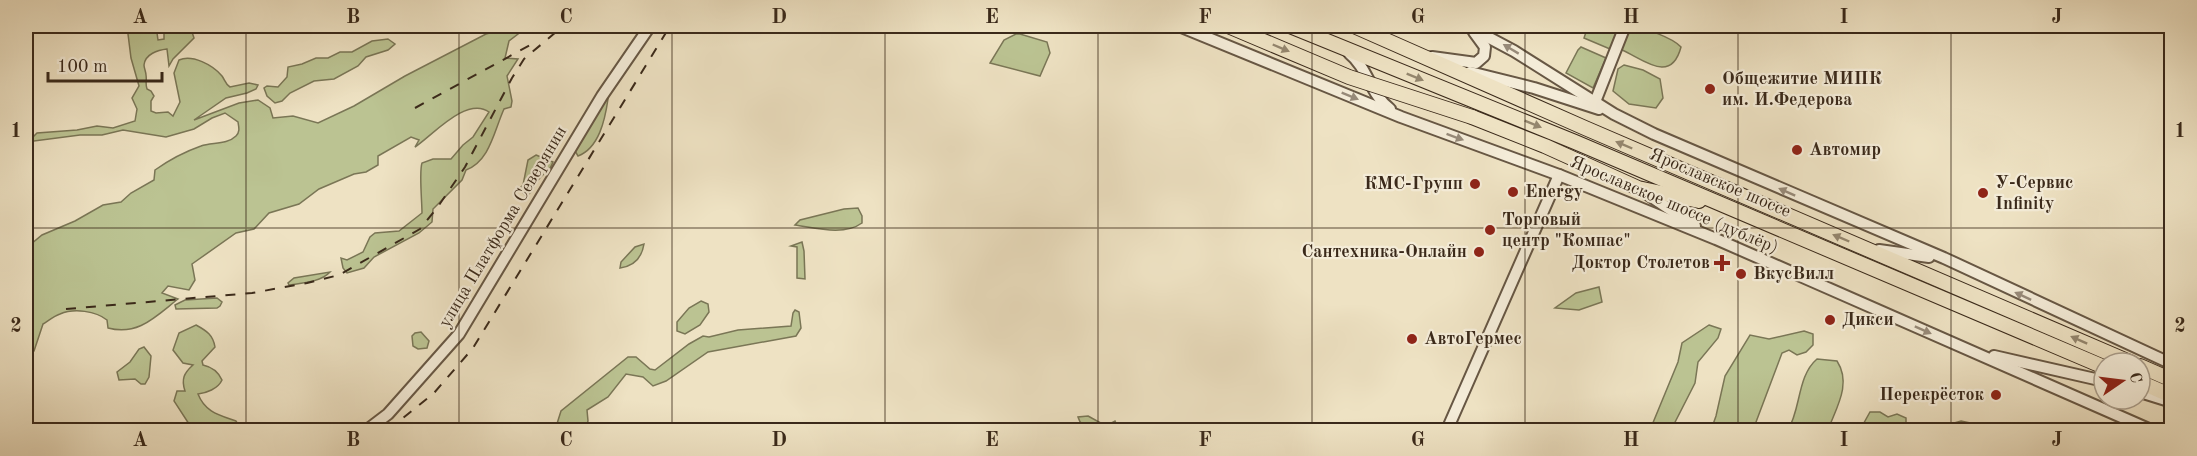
<svg xmlns="http://www.w3.org/2000/svg" width="2197" height="456" font-family="'Old Standard TT',serif">
  <rect width="100%" height="100%" fill="#eee2c3"/>
  <filter id="stains"><feTurbulence type="fractalNoise" baseFrequency=".00333" numOctaves="4"/><feColorMatrix values="0 0 0 0 .2 0 0 0 0 .09 0 0 0 0 .02 0 0 0 .5 -.17"/></filter>
  <radialGradient id="worn" r=".72"><stop offset=".6" stop-color="#630" stop-opacity="0"/><stop offset="1" stop-color="#630" stop-opacity=".3"/></radialGradient>
  <g fill="#bbc392" stroke="#7a7656" stroke-width="1.5">
    <path d="M127,26H156L158,40L164,39V29H191L194,38L173,59L169,66L167,49C158,50 145,54 144,65C144,68 146,72 146,75C147,81 145,83 147,89L151,91L154,96L151,101V111L156,113L168,112L173,116L180,102L174,73L179,60C192,54 213,65 222,76C225,80 225,84 230,87L249,83L258,85L256,89L247,93L226,98L194,120L239,103L258,100L270,108L273,118L293,116L318,123L354,106L405,76L486,34C503,30 507,25 526,26V28L509,41L505,58L518,59L507,76L512,101L511,107L504,109C494,131 490,161 466,170L462,180L433,209L432,222L419,233L374,257L364,268L347,273L343,268L341,258L347,260L363,252L370,237L375,233L399,231L422,213C422,202 419,171 422,163L433,159H451L463,145L473,137L489,112C466,96 432,136 415,147L419,140L411,137L378,156V165L366,172L354,174L319,189L299,204L269,213L254,229L236,233L192,264L195,280L189,290L168,286L162,293L178,299C155,317 138,336 108,328L107,320C96,311 74,308 60,314C54,316 48,321 43,324L34,351H30L28,347L31,335L26,332V245L31,244L42,235L75,221L103,205L121,202L131,193L154,180L155,170C169,160 184,152 201,146C211,142 227,145 236,136C240,132 239,128 238,122L225,113L212,118L194,129L166,137L123,130L102,135H80L34,141L31,139L37,133L77,130L97,126L113,128L135,121L137,109L132,98L139,86L131,58Z"/>
    <polygon points="1588,26 1621,26 1610,49 1584,38"/>
    <path d="M1629,26C1641,26 1673,38 1681,47C1671,85 1643,59 1622,50L1620,46Z"/>
    <polygon points="1016,34 1020,34 1047,42 1050,53 1040,76 990,63 1004,40"/>
    <polygon points="388,39 395,44 388,50 366,57 358,66 334,79 314,81 290,93 282,101 275,103 267,96 264,88 267,86 278,87 287,77 288,67 302,64 316,58 328,58 340,52 352,52 372,41"/>
    <polygon points="1581,47 1606,58 1593,88 1566,73 1578,50"/>
    <polygon points="1624,65 1643,70 1660,79 1663,98 1656,108 1629,104 1613,91 1618,69"/>
    <path d="M608,99C605,120 599,148 578,156L575,151L603,101Z"/>
    <path d="M536,155L553,162C549,174 543,172 538,180C533,187 534,191 526,196L519,189L523,185L528,160Z"/>
    <path d="M858,208L862,216V223C844,236 816,228 795,225L800,220L844,209Z"/>
    <polygon points="802,242 804,251 805,279 797,278 797,247 791,246"/>
    <path d="M644,244C642,257 634,266 620,268L621,262L635,247Z"/>
    <path d="M330,272C321,282 302,283 289,285L288,283L294,278Z"/>
    <polygon points="1599,287 1602,302 1579,310 1555,308 1576,293"/>
    <polygon points="217,298 222,302 220,306 217,308 176,309 175,305 185,300"/>
    <polygon points="701,301 708,304 709,312 700,325 685,334 677,331 677,322 689,308"/>
    <polygon points="795,310 799,312 801,328 796,336 708,352 666,381 653,386 643,377 626,374 608,397 587,410 588,421 585,430 555,430 561,411 628,357 636,357 650,369 655,370 689,344 703,336 709,337 738,330 791,326 793,313"/>
    <path d="M196,325C207,331 213,335 215,347L202,361L203,365C212,367 218,371 222,380C218,389 206,393 198,394C205,412 219,415 236,421L241,429L250,430H214L209,427L189,424L174,401L177,391H185C181,379 184,373 193,365L183,363L173,350L179,333Z"/>
    <polygon points="1709,325 1721,329 1718,338 1698,362 1695,383 1671,430 1650,430 1678,362 1682,343"/>
    <polygon points="1804,331 1813,334 1813,345 1806,352 1797,355 1789,350 1782,353 1753,430 1711,430 1716,416 1725,376 1750,335 1769,339"/>
    <polygon points="421,332 429,341 427,348 418,349 413,346 412,336 415,333"/>
    <polygon points="144,347 151,356 149,377 145,384 141,384 135,379 119,380 117,372 130,362 139,349"/>
    <path d="M1817,359L1837,361C1852,384 1836,408 1828,430H1788C1801,409 1797,376 1817,359Z"/>
    <polygon points="1870,412 1880,412 1888,417 1897,414 1906,418 1906,428 1904,430 1860,430"/>
    <path d="M1088,416L1106,426L1115,421L1119,430C1104,431 1083,435 1078,417Z"/>
    <polygon points="1961,421 1970,423 1977,430 1945,430 1951,424"/>
  </g>
  <g fill="none" stroke-linecap="round" stroke-linejoin="round">
    <g stroke="#675744" stroke-width="14">
      <g id="minor">
        <polyline points="1179,26 1401,117 1559,175 1716,239 2151,430"/>
        <polyline points="1467,26 1514,51 1614,114 1654,134 1944,258 2172,364"/>
        <path d="M1349,53C1368,68 1370,94 1390,109"/>
        <polyline points="1432,57 1476,63 1484,56 1485,47 1474,32"/>
        <polyline points="1470,72 1534,88 1599,109"/>
        <polyline points="1595,102 1625,26"/>
        <polyline points="1641,190 1695,226"/>
        <polyline points="1879,250 1929,257"/>
        <polyline points="1994,356 2104,381"/>
        <polyline points="2140,392 2172,402"/>
        <polyline points="367,430 388,414 459,334 602,96 650,26"/>
        <polyline points="1447,430 1559,175"/>
      </g>
    </g>
    <g stroke="#3a291a" stroke-width="16">
      <g id="major">
        <polyline points="1290,26 1575,142 2104,367"/>
        <polyline points="1354,26 1585,128 2132,363"/>
        <polyline points="1472,117 1545,146 1638,188 1699,201"/>
        <polyline points="2140,366 2172,380"/>
        <polyline points="2140,382 2172,396"/>
      </g>
    </g>
    <use href="#minor" stroke="#f4ecd8" stroke-width="10"/>
    <use href="#major" stroke="#eee2c3" stroke-width="14"/>
    <g stroke="#3a291a" stroke-width="2" stroke-dasharray="10 10" stroke-linecap="butt">
      <polyline points="415,108 532,44"/>
      <polyline points="66,309 252,293 307,283 339,275 420,229 437,208 465,167 512,78 524,59 563,26"/>
      <polyline points="388,430 434,393 473,348 670,26"/>
    </g>
    <g stroke="#3a291a" stroke-width="16" stroke-linecap="butt">
      <polyline id="major-bridge" points="1228,26 1349,77 1472,117"/>
    </g>
    <use href="#major-bridge" stroke="#eee2c3" stroke-width="14"/>
  </g>
  <defs><path id="oneway-solid" d="M-6-.8H1V-3.2L6.5 0L1 3.2V.8H-6Z" transform="scale(1.5)"/></defs>
  <g fill="#94866e">
    <use href="#oneway-solid" transform="translate(1281 48) rotate(23)"/>
    <use href="#oneway-solid" transform="translate(1415 77) rotate(22)"/>
    <use href="#oneway-solid" transform="translate(1533 124) rotate(22)"/>
    <use href="#oneway-solid" transform="translate(1624 145) rotate(-157)"/>
    <use href="#oneway-solid" transform="translate(1841 238) rotate(-157)"/>
    <use href="#oneway-solid" transform="translate(2079 340) rotate(-156)"/>
  </g>
  <g fill="#978a79">
    <use href="#oneway-solid" transform="translate(1511 49) rotate(-149)"/>
    <use href="#oneway-solid" transform="translate(1350 96) rotate(22)"/>
    <use href="#oneway-solid" transform="translate(1455 137) rotate(20)"/>
    <use href="#oneway-solid" transform="translate(1787 192) rotate(-156)"/>
    <use href="#oneway-solid" transform="translate(2023 296) rotate(-155)"/>
    <use href="#oneway-solid" transform="translate(1923 330) rotate(24)"/>
  </g>
  <path fill="none" stroke="#3a291a" stroke-width="1.5" stroke-opacity="0.55" d="M246,26V430M459,26V430M672,26V430M885,26V430M1098,26V430M1312,26V430M1525,26V430M1738,26V430M1951,26V430M26,228H2172"/>
  <g fill="#8f2418" stroke="#f4ecd8" stroke-width="2">
    <circle cx="1710" cy="89" r="6"/>
    <circle cx="1797" cy="150" r="6"/>
    <circle cx="1475" cy="184" r="6"/>
    <circle cx="1513" cy="192" r="6"/>
    <circle cx="1983" cy="193" r="6"/>
    <circle cx="1490" cy="230" r="6"/>
    <circle cx="1479" cy="252" r="6"/>
    <path d="M1719 254h6v6h6v6h-6v6h-6v-6h-6v-6h6z"/>
    <circle cx="1741" cy="274" r="6"/>
    <circle cx="1830" cy="320" r="6"/>
    <circle cx="1412" cy="339" r="6"/>
    <circle cx="1996" cy="395" r="6"/>
  </g>
  <g text-anchor="middle" dominant-baseline="central" stroke-width="4.5" stroke-linejoin="round" paint-order="stroke">
    <g font-size="18" font-weight="bold" fill="#3a291a" stroke="#f4ecd8" text-anchor="start">
      <text x="1722" y="79">Общежитие МИПК<tspan x="1722" dy="21">им. И.Федерова</tspan></text>
      <text x="1809" y="150">Автомир</text>
      <text x="1995" y="183">У-Сервис<tspan x="1995" dy="21">Infinity</tspan></text>
      <text x="1463" y="184" text-anchor="end">КМС-Групп</text>
      <text x="1525" y="192">Energy</text>
      <text x="1502" y="220">Торговый<tspan x="1502" dy="21">центр "Компас"</tspan></text>
      <text x="1467" y="252" text-anchor="end">Сантехника-Онлайн</text>
      <text x="1710" y="263" text-anchor="end">Доктор Столетов</text>
      <text x="1753" y="274">ВкусВилл</text>
      <text x="1842" y="320">Дикси</text>
      <text x="1424" y="339">АвтоГермес</text>
      <text x="1984" y="395" text-anchor="end">Перекрёсток</text>
    </g>
    <g font-size="18" fill="#3a291a" stroke="#f4ecd8">
      <text transform="translate(1720 183) rotate(23)">Ярославское шоссе</text>
      <text transform="translate(1674 205) rotate(23)">Ярославское шоссе (дублёр)</text>
      <text transform="translate(503 227) rotate(-59)">улица Платформа Северянин</text>
    </g>
  </g>
  <rect width="2197" height="456" fill="none" stroke="#eee2c3" stroke-width="66"/>
  <g transform="translate(2122 381) rotate(76)"><circle r="28" fill="#f4ecd8" stroke="#aa9e8c" stroke-width="1.5"/>
  <path d="M0-4.5L10 22L0 15L-10 22Z" fill="#8f2418"/>
  <text y="-9" font-size="16" font-weight="bold" text-anchor="middle" fill="#3a291a">С</text>
  </g>
  <path d="M48 72v9h114v-9" fill="none" stroke="#3a291a" stroke-width="3"/>
  <text x="57" y="72" font-size="18" fill="#3a291a" stroke="#f4ecd8" stroke-width="4.5" paint-order="stroke">100 m</text>
  <rect x="33" y="33" width="2131" height="390" fill="none" stroke="#3a291a" stroke-width="2"/>
  <g font-size="20" text-anchor="middle" font-weight="bold" fill="#3a291a">
    <text x="140" y="23">A</text>
    <text x="353" y="23">B</text>
    <text x="566" y="23">C</text>
    <text x="779" y="23">D</text>
    <text x="992" y="23">E</text>
    <text x="1205" y="23">F</text>
    <text x="1418" y="23">G</text>
    <text x="1631" y="23">H</text>
    <text x="1844" y="23">I</text>
    <text x="2057" y="23">J</text>
    <text x="16" y="137">1</text>
    <text x="2180" y="137">1</text>
    <text x="16" y="332">2</text>
    <text x="2180" y="332">2</text>
    <text x="140" y="446">A</text>
    <text x="353" y="446">B</text>
    <text x="566" y="446">C</text>
    <text x="779" y="446">D</text>
    <text x="992" y="446">E</text>
    <text x="1205" y="446">F</text>
    <text x="1418" y="446">G</text>
    <text x="1631" y="446">H</text>
    <text x="1844" y="446">I</text>
    <text x="2057" y="446">J</text>
  </g>
  <rect width="100%" height="100%" filter="url(#stains)"/>
  <rect width="100%" height="100%" fill="url(#worn)"/>
</svg>
